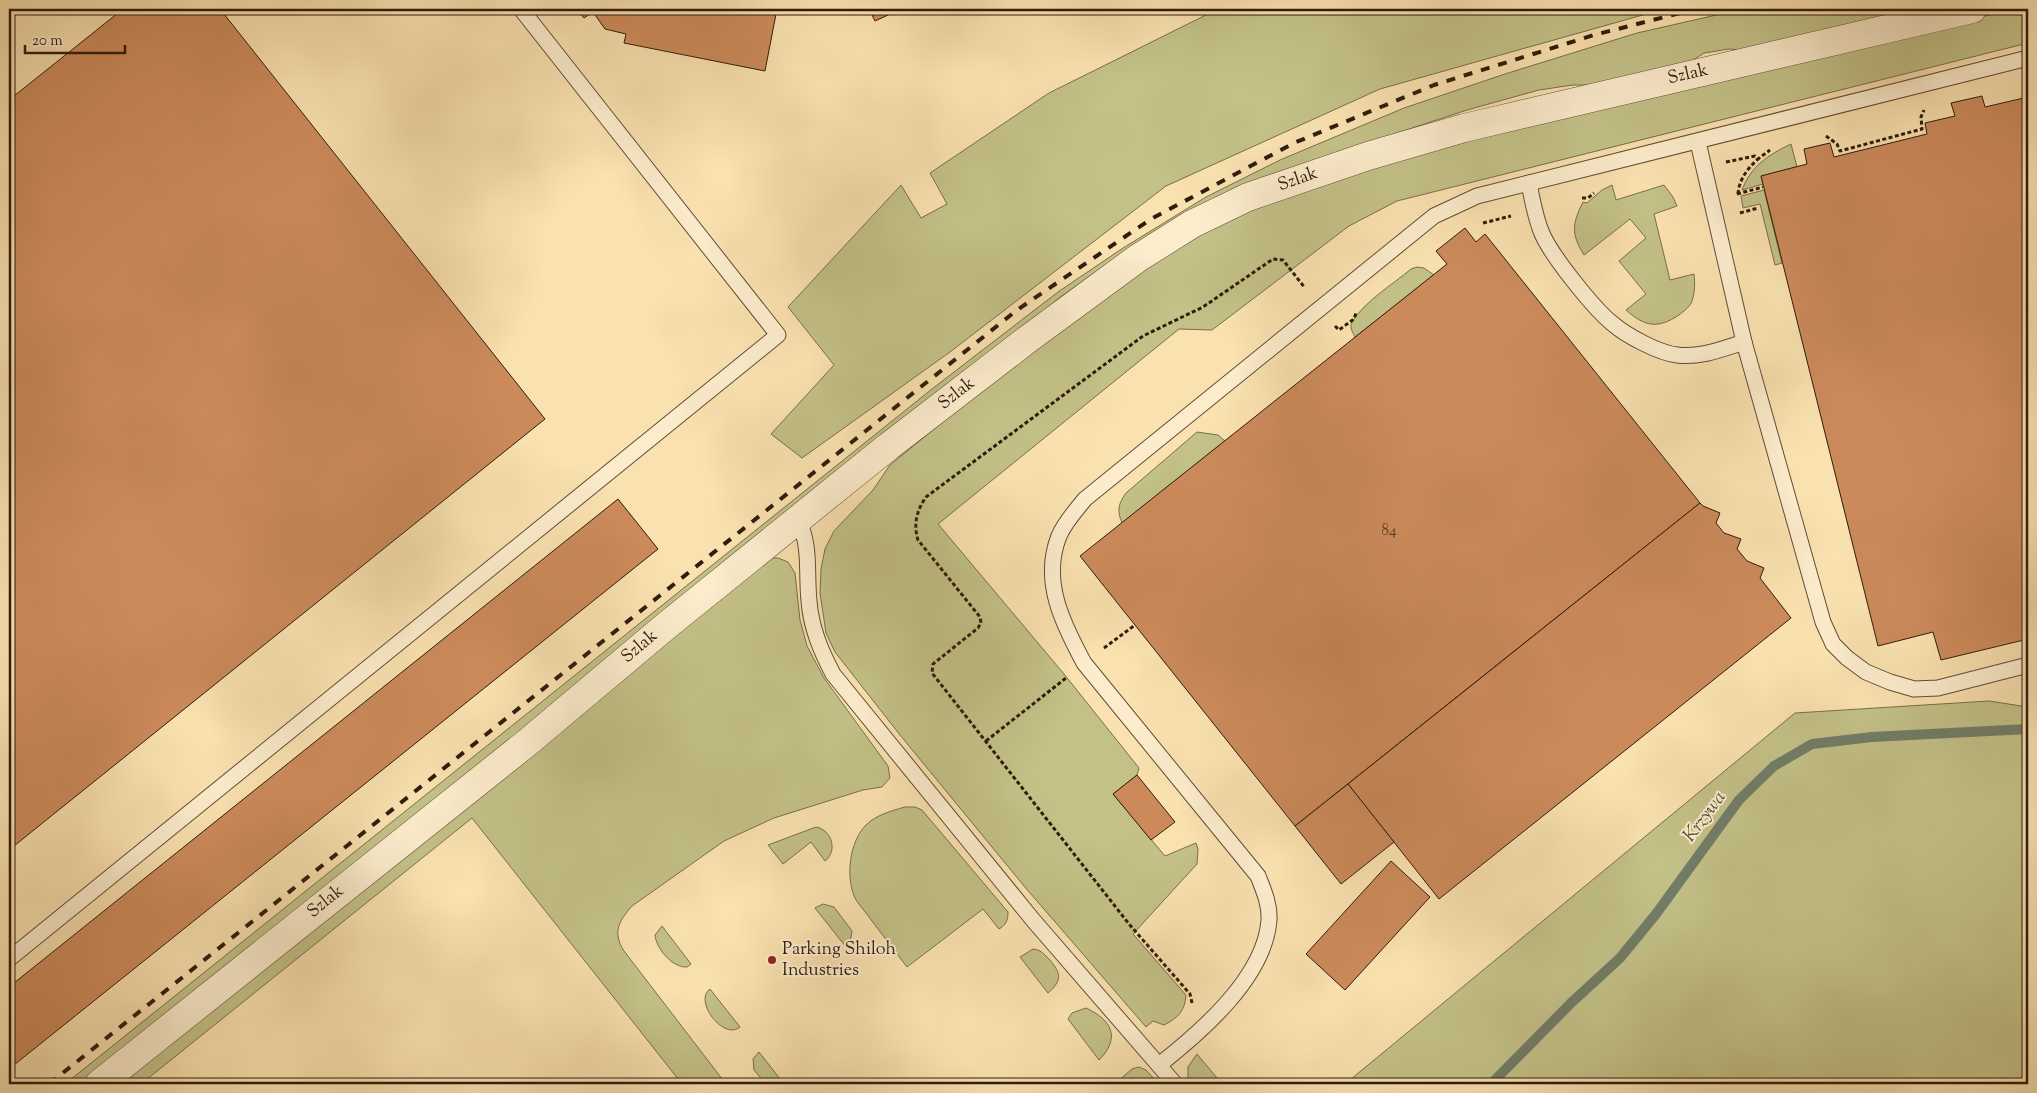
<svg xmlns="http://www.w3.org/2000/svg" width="2037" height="1093" font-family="'Sorts Mill Goudy',serif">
  <rect width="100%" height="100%" fill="#fae1b0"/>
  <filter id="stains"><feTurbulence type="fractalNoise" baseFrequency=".004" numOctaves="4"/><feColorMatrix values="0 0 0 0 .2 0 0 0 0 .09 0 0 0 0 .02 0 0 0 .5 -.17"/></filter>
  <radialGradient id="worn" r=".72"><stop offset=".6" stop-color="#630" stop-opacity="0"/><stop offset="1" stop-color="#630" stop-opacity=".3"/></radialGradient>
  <g fill="#c3c188" stroke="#786e4a">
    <polygon points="1218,9 1664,9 1380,89 1166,186 950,352 802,458 771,434 834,365 788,307 901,185 921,218 947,204 930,173 1049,93"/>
    <polygon points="1743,9 1911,9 1751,51 1729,49 1704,53 1690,62 1604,85 1573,85 1539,90 1467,110 1263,177 1209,202 1125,251 1059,298 960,381 334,883 194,991 81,1084 65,1084 932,389 1058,292 1123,248 1206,197 1280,160 1404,108 1505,74 1637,33"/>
    <path d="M2014,9H2028V43L1397,201L1349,226L1212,330L1179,329L938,524L1064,674L1139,768L1137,775L1113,794L1165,856L1196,843L1198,849L1197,864L1133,934L1186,995C1185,1011 1178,1018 1164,1025L1153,1021L1146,1027L1024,886L900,735L835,652L826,633L820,593L821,569L825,549L834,531L873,490L890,465L971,399L1133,274L1179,244L1306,185L1489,135Z"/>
    <path d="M1791,144L1797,167L1761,176L1763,184L1742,190C1751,166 1768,155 1791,144Z"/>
    <path d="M1612,185L1616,200L1664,185L1673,197L1677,206L1654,214L1670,280L1694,274C1695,283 1695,292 1692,301C1690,307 1684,311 1679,315C1658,329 1645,327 1626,310L1646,294L1619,261L1646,238L1630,219L1584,255C1571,234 1572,224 1583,202L1587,203L1602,190Z"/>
    <polygon points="1764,190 1782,263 1775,265 1760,204 1743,208 1741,196"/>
    <path d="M1417,267L1424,268L1434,275L1355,337C1353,333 1349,327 1352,322C1365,301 1392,285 1411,269Z"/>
    <path d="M1197,432L1218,435L1225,441L1122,523C1117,511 1118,504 1126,493Z"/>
    <path d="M770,558H778L788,562L795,573L800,620L807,646L824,678L888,766L890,778L882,787L863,790L774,818L724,841L632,906C619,921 612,932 624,951L726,1084H682L472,818L141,1084H117Z"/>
    <polygon points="1989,701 2028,707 2028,1084 1345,1084 1795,713"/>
    <path d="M905,807H915L922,810L1008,912C1008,920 1006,925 999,929L983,909L907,967L856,900C845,879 849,842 866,825C876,815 891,811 905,807Z"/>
    <path d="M816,827C832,830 838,851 825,861L811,842L783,864L768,845Z"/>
    <polygon points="823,904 834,907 852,931 850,943 846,947 815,908"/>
    <path d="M662,926L691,964L687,967C672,968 656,948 655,935Z"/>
    <path d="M1033,949C1041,950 1043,953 1049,959C1061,973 1063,980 1048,993L1020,957Z"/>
    <path d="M710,989L740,1027C724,1041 693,1001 710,989Z"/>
    <path d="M1086,1008C1112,1020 1121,1038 1099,1060L1068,1019L1072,1013Z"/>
    <polygon points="759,1052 784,1084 766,1084 754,1070 753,1059"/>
    <polygon points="1197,1054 1222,1084 1188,1084 1188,1067"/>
    <polygon points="1139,1067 1146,1070 1159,1084 1118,1084 1117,1082 1132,1069"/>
  </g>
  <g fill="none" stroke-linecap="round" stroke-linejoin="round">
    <polyline stroke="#727d68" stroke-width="10" points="1491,1084 1571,1003 1620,958 1656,914 1739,800 1774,766 1812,744 1872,737 2028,729"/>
  </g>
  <g fill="#cc8a5b" stroke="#2e1c0c">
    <polygon points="123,9 220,9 545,419 9,850 9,100"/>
    <polygon points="576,9 750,9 776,14 765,71 624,43 626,34 605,29 593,12 584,18"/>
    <polygon points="869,9 901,9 875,21"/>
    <polygon points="1982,96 1985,107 2028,97 2028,639 1941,660 1933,632 1878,646 1761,176 1807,164 1804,149 1830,143 1834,157 1927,134 1925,123 1955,116 1951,103"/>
    <polygon points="1465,228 1476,242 1485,234 1700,503 1295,826 1080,556 1447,264 1436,251"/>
    <polygon points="618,499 658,549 9,1069 9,987"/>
    <polygon points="1700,503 1703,506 1720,513 1716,523 1724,533 1741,539 1737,549 1747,561 1764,568 1760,578 1791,618 1439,899 1348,784"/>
    <polygon points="1137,775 1175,822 1151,840 1113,794"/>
    <polygon points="1348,784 1394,842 1341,884 1295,826"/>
    <polygon points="1391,861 1430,897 1345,990 1306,954"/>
  </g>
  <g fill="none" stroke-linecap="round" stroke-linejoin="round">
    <g stroke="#614d35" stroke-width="17">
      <g id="service">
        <polyline points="1698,142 1744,342 1823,622 1833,644 1847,658 1866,672 1890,682 1914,689 1938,688 2028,665"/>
        <path d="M1529,183C1532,199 1535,216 1541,231C1549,253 1594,309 1613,324C1627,336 1659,353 1677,355C1700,358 1722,349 1744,342"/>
        <path d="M799,521C811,549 806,571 809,601C811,628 821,651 833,674L1033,920L1175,1084"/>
        <polyline points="9,959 778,335 521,9"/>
        <path d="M1159,1065C1201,1032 1265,977 1269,920C1270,904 1263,889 1258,876L1084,663C1063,624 1041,581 1059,536C1065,522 1076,510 1085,499L1434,216L1477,196L2028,58"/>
      </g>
    </g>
    <g stroke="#614d35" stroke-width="29">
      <polyline id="minor" points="99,1084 528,742 666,626 889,446 1028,339 1138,258 1192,224 1248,197 1368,156 1464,128 1972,9"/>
    </g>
    <g stroke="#2e1c0c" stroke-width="3" stroke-dasharray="4 2.5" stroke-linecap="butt">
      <polyline points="1826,136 1837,144 1840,151 1922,129 1921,117 1924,110"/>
      <polyline points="1726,162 1755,156 1758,159 1770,150"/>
      <polyline points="1737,194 1763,187"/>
      <path d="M1738,194C1739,180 1747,169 1758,159"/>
      <polyline points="1582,198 1588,198 1594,193"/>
      <polyline points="1740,213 1758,208"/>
      <polyline points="1483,223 1511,216"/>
      <polyline points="1335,326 1339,330 1354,319 1356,313"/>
      <polyline points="1104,648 1135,625"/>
      <polyline points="986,741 1066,678"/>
      <path d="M1192,1003L1190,994L1129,924L932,673L933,664L978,628L981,623L980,617L918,540C913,524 917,510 926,497L1143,336L1203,307L1273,259L1283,260L1305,288"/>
    </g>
    <use href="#service" stroke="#fceccc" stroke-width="15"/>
    <use href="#minor" stroke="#fceccc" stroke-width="28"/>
    <polyline stroke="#2e1c0c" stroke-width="4" stroke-dasharray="9 9" stroke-linecap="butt" points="49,1084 1017,310 1151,219 1294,143 1434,85 1594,35 1696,9"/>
  </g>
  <circle fill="#8f2418" stroke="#fceccc" stroke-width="2" cx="772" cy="960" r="5"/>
  <g text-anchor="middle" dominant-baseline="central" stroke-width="4" stroke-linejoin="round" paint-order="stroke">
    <g font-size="15" fill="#563820">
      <text x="1389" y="531">84</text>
    </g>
    <g font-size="18" fill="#2e1c0c" stroke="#fceccc">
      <text transform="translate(1688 75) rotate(-13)">Szlak</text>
      <text transform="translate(1298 180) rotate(-19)">Szlak</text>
      <text transform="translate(957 394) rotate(-38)">Szlak</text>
      <text transform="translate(640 647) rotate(-40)">Szlak</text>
      <text transform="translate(326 902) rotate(-39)">Szlak</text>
    </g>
    <g font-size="18" fill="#2e1c0c" stroke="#fceccc" text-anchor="start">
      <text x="782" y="950">Parking Shiloh<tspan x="782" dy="21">Industries</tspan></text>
    </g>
    <g font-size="19" font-style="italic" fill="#504d3a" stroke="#fceccc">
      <text transform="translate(1705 817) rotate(-53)">Krzywa</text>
    </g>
  </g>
  <rect width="2037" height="1093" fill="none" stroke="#fae1b0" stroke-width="30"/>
  <rect x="10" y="10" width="2017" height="1073" fill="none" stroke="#2e1c0c" stroke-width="2.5"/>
  <rect x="15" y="15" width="2007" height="1063" fill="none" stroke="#2e1c0c"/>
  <path d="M25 45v8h100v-8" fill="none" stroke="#2e1c0c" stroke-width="2.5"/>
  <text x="32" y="45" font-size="15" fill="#2e1c0c" stroke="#fceccc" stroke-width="4" paint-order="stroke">20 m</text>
  <rect width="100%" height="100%" filter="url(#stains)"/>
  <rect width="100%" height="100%" fill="url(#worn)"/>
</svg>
